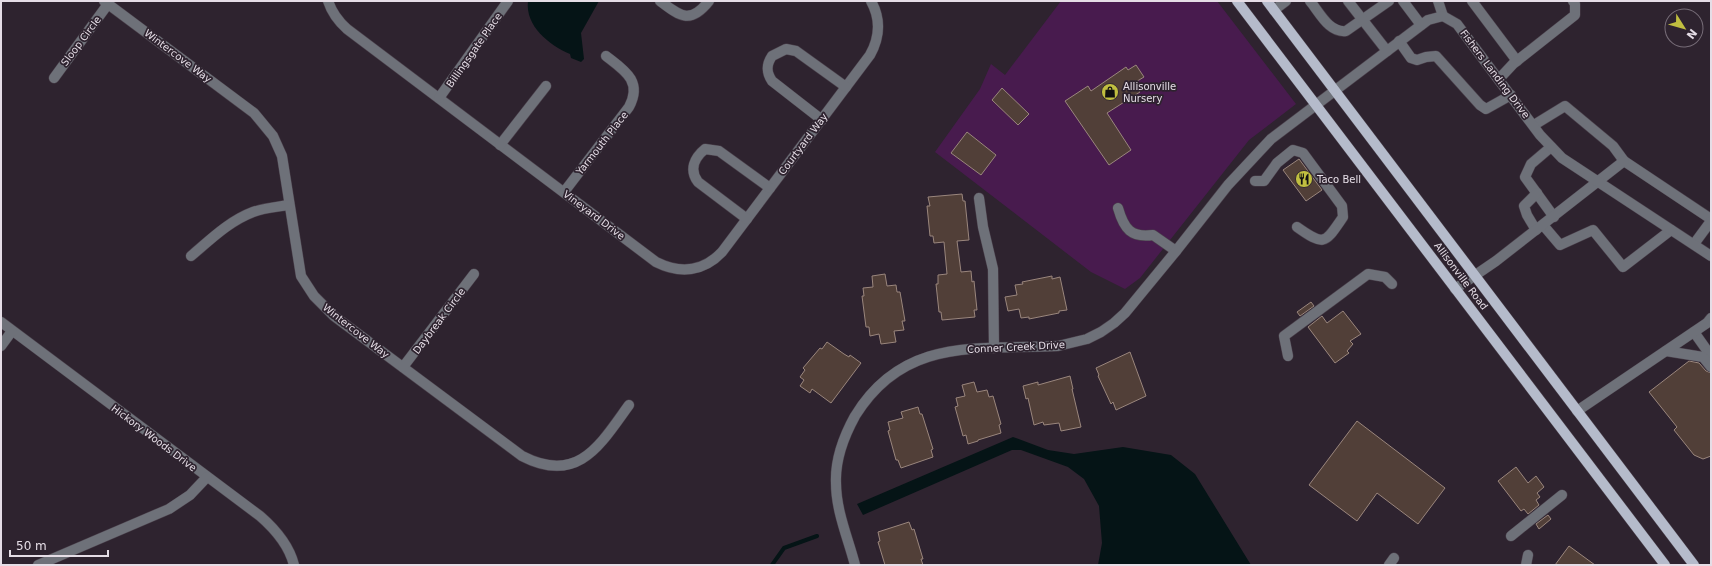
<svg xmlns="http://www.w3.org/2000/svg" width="1712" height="566" font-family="'DejaVu Sans',sans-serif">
  <rect width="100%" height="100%" fill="#2e232f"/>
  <polygon fill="#481b4e" points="1061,1 1217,1 1296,104 1249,140 1140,278 1125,289 1091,272 935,152 980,89 991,64 1005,75"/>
  <g fill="#051416">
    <path d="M528,1H599L581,33L584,59L581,62L571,58L570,54C549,45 525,26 528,1Z"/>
    <polygon points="1013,437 1048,450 1074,454 1123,447 1171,455 1195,474 1251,565 1098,565 1102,543 1099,506 1084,479 1068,467 1021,450 1012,450 863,515 857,504"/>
  </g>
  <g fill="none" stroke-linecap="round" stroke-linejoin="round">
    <polyline stroke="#051416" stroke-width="4" points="772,565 784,548 817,536"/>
  </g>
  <g fill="#513f38" stroke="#9a867d">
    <polygon points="1136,65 1144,77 1134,83 1140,92 1107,113 1131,150 1109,165 1065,101 1088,86 1091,91 1126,67 1128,70"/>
    <polygon points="1002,88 1029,114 1018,125 992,100"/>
    <polygon points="967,132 996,155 981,175 951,153"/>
    <polygon points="1299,159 1322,190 1306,201 1283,170"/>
    <polygon points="962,194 963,201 965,201 969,240 957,241 961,272 971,271 972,282 974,281 977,310 974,310 975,317 942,320 941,312 939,312 936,284 938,284 938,275 947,274 944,242 934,243 933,236 930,236 927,206 930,206 928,197"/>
    <polygon points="885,274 887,286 896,285 897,292 900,292 905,321 902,321 904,330 894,331 896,342 881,344 879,334 870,336 869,327 866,327 862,296 864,296 863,288 873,287 872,276"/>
    <polygon points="1052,276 1052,279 1060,277 1067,310 1059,311 1059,313 1029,319 1029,317 1021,318 1019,309 1008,311 1005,297 1017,295 1015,285 1023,284 1022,282"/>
    <polygon points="1311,302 1314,306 1300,316 1297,312"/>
    <polygon points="1343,311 1361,334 1350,341 1353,344 1347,351 1349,353 1335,363 1308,327 1322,316 1327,323"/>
    <polygon points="827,342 844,354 849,357 850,355 861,363 831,403 812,389 810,393 800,386 804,380 800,377 805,370 803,368 820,348 822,349"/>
    <polygon points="1130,352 1146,396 1116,410 1113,402 1111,404 1098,376 1099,375 1096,368"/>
    <polygon points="1689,361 1699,363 1706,371 1711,373 1711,456 1703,459 1694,455 1674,430 1677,427 1649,392"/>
    <polygon points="1070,376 1073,389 1072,389 1081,427 1061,431 1059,423 1044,425 1043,422 1034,425 1028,398 1026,399 1023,386 1038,382 1038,385"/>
    <polygon points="974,382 977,392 987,390 989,397 993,396 1001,424 999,425 1001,433 978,440 978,441 968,444 966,435 963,436 955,407 958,406 956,398 965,396 962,385"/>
    <polygon points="918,407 920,414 922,414 933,449 931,450 933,457 901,468 898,460 896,460 888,431 890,430 888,422 903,418 901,412"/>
    <polygon points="1357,421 1445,488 1418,524 1377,493 1357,521 1309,485"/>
    <polygon points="1516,467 1528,483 1536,476 1544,487 1537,493 1540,497 1536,500 1539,505 1528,514 1524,509 1521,511 1498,481"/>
    <polygon points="1548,515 1551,519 1539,529 1536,524"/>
    <polygon points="909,522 912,530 914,529 923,559 921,559 923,565 885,565 878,542 880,541 878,532"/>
    <polygon points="1569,546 1595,565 1555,565"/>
  </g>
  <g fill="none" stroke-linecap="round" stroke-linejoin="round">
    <g stroke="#4b414c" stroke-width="11">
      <g id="minor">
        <path d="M104,1L254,113L273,136L282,156L301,276L314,296L334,316L522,456C578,485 600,445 629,405"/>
        <path d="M328,1C332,13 338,21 347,29L656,262C680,274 703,272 722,252L870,55C880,37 881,19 871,1"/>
        <path d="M660,1C680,16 690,25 709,1"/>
        <path d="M1310,1C1320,13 1329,33 1346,31L1389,1"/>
        <polyline points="1348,1 1387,51"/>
        <polyline points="1403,1 1421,25"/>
        <polyline points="1438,1 1443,16"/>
        <polyline points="1472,1 1517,61"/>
        <polyline points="1274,10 1286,1"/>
        <polyline points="1399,41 1411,58 1417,60 1426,57 1436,56 1480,105 1486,109 1511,95"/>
        <polyline points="54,78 108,4"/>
        <polyline points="1499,79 1513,64 1575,15 1575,4 1573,1"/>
        <polyline points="439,98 508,1"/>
        <path d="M822,120L772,81C766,72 766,65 772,56L786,49L796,51L846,87"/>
        <polyline points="1534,125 1565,106 1613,146 1624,161 1711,219"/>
        <polyline points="500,145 546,86"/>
        <polyline points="1551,147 1531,164 1525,177 1554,217"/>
        <path d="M1255,181H1264L1277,163L1293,150L1303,153L1342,206L1343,217C1325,243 1325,247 1297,227"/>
        <path d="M564,192L629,107C643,81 624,70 606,56"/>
        <polyline points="979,198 983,227 993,269 994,348"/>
        <path d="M1118,208C1124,229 1131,238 1153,235L1176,251"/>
        <path d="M747,219L698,182C689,170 694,158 705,149L719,151L770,188"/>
        <polyline points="1543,225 1560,245 1593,230 1623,267 1671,230"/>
        <polyline points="1536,230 1527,215 1524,206 1537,193"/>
        <polyline points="1694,244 1711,221"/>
        <path d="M191,256C210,240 229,221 253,212C264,208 277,207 289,205"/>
        <polyline points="1455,289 1496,261 1624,161"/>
        <path d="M1,322L260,516C275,529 289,545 294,565"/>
        <polyline points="1694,332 1711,356"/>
        <polyline points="1,346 12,331"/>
        <polyline points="1666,351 1703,357 1711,367"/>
        <polyline points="1288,356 1284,336 1368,274 1385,277 1392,284"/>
        <polyline points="403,367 474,274"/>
        <polyline points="1577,411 1707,323 1711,318"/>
        <polyline points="1511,536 1562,495"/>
        <polyline points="38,565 169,509 190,495 207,477"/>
        <path d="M855,565C848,538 836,511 836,483C835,460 844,436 855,416C904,336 978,350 1058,346L1087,339L1101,332L1114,323L1125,313L1176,251L1228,185L1271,139L1428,20L1443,16L1457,24L1540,135L1562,158L1711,256"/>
        <polyline points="1389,565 1394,558"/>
        <polyline points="1526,565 1528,555"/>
      </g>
    </g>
    <g stroke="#4b414c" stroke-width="11">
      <g id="major">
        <polyline points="1237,1 1665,565"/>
        <polyline points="1267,1 1694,565"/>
      </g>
    </g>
    <use href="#minor" stroke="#6e7179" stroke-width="10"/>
    <use href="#major" stroke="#b5bbcb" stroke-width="10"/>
  </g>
  <defs>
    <g id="shop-disc" transform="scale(0.9)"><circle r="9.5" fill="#c0be40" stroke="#2e232f"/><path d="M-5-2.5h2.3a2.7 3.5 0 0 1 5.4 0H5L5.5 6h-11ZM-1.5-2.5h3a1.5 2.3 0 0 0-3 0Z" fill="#111"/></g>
    <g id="restaurant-disc" transform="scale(0.9)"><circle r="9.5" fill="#c0be40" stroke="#2e232f"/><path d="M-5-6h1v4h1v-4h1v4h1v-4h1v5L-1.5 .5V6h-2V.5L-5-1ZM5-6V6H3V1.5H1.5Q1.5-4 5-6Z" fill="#111"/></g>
  </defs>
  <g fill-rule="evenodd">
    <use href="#shop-disc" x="1110" y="92"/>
    <use href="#restaurant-disc" x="1304" y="179"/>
  </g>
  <g text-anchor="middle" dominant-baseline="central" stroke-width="3.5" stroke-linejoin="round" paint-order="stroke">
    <g font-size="10" fill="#e5dde6" stroke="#2e232f">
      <text transform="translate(81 41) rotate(-53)">Sloop Circle</text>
      <text transform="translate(474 50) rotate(-55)">Billingsgate Place</text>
      <text transform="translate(178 56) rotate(37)">Wintercove Way</text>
      <text transform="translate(1495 74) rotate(53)">Fishers Landing Drive</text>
      <text transform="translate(602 143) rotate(-52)">Yarmouth Place</text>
      <text transform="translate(803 144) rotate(-53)">Courtyard Way</text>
      <text transform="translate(594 215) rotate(37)">Vineyard Drive</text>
      <text transform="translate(1461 276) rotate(53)">Allisonville Road</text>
      <text transform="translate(439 321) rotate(-53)">Daybreak Circle</text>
      <text transform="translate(356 331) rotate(38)">Wintercove Way</text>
      <text transform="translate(1016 347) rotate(-3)">Conner Creek Drive</text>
      <text transform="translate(154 438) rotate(37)">Hickory Woods Drive</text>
    </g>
    <g font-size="10" fill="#e5dde6" stroke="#2e232f" text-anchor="start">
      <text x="1123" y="86">Allisonville<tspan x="1123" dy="12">Nursery</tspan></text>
      <text x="1317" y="179">Taco Bell</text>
    </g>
  </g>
  <rect width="1712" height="566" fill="none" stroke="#e5dde6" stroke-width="4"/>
  <g transform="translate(1684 28) rotate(127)"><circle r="19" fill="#2e232f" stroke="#776d78"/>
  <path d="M0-3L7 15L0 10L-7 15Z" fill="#c0be40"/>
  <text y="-6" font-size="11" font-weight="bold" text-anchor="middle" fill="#e5dde6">N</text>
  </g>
  <path d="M10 550v6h98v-6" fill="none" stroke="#e5dde6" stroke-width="2"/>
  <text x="16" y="550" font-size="12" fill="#e5dde6" stroke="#2e232f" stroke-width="3" paint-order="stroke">50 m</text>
</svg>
